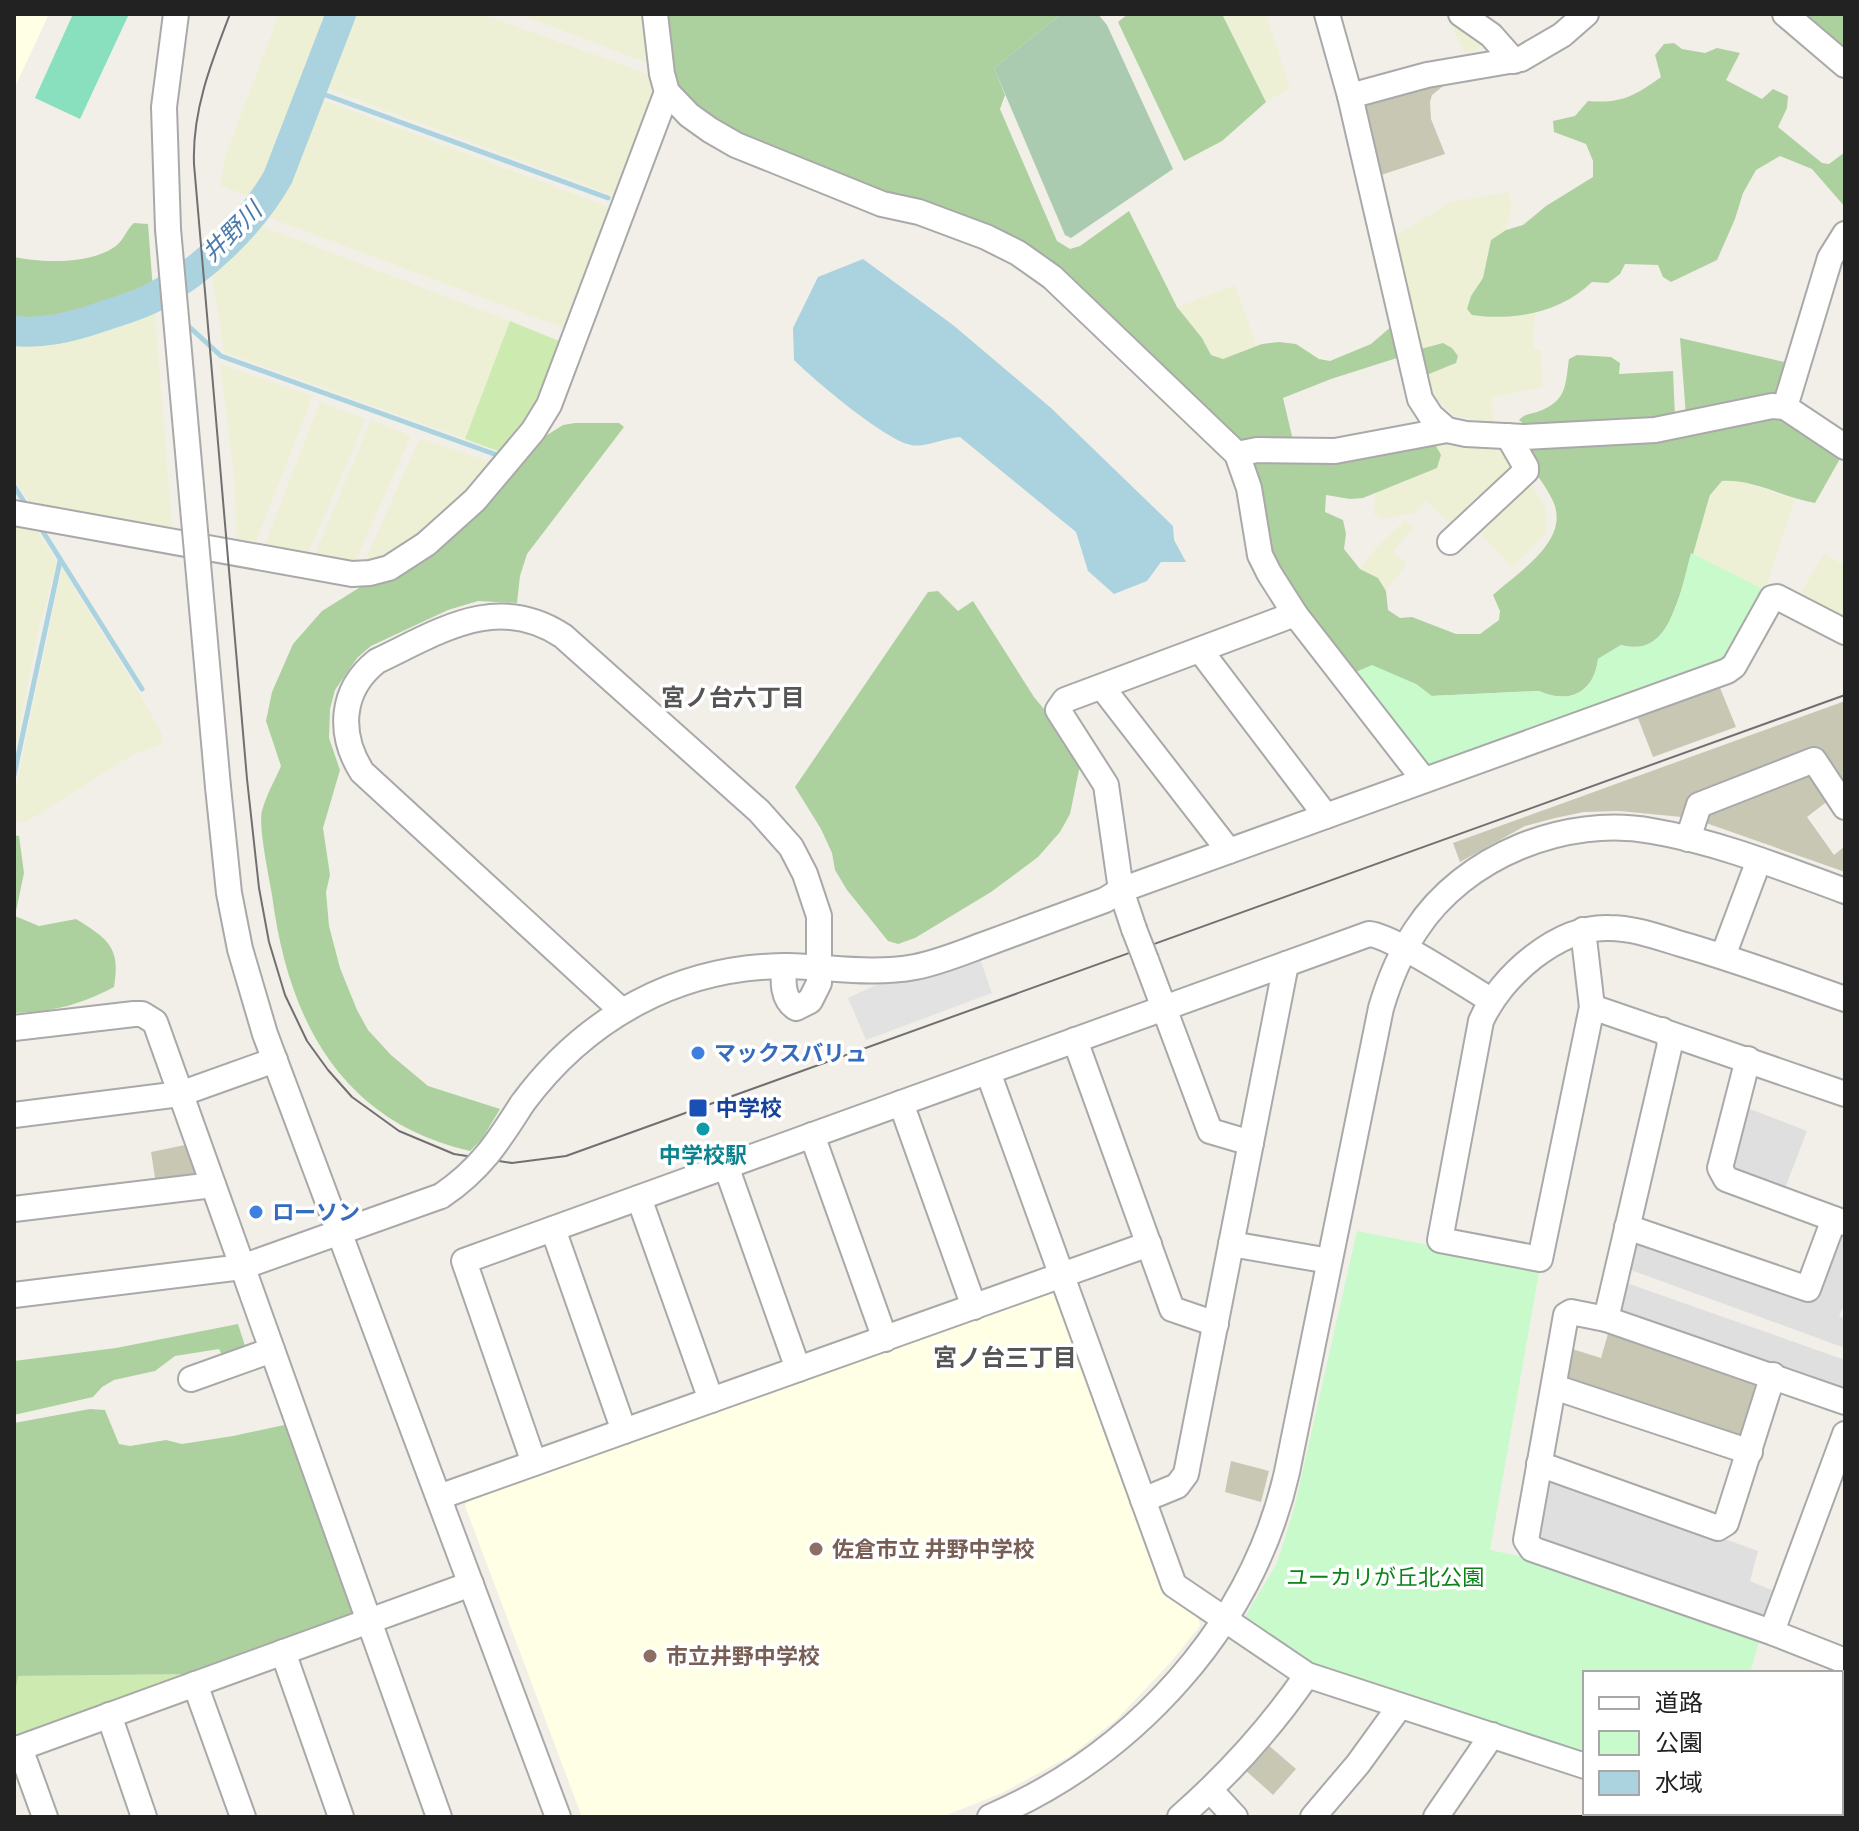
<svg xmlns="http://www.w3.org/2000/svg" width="1859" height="1831" font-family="Rubik,'Noto Sans JP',sans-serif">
  <rect width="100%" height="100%" fill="#f2efe9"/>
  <g fill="#e0dfdf">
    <polygon points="1742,1106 1807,1131 1784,1191 1731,1173"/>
    <polygon points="1845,1232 1845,1303 1839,1316 1845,1319 1845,1348 1628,1269 1634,1238 1808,1302 1838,1233"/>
    <polygon points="1621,1281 1845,1360 1845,1393 1622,1314 1617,1308"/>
    <polygon points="1544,1474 1758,1551 1750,1581 1779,1593 1772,1611 1763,1618 1537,1540"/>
  </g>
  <g fill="#ffffe5">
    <polygon points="14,14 49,14 14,89"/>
    <polygon points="1052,1289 1059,1293 1197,1611 1200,1626 1169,1664 1116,1720 1070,1756 1002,1793 942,1817 582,1817 465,1506 469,1496"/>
  </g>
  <g fill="#c7c7b4">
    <polygon points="1452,79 1432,95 1430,102 1431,119 1445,154 1378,176 1361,102"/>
    <polygon points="1718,683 1736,727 1653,757 1636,713"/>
    <polygon points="1845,701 1845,792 1817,750 1682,817 1619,811 1584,812 1555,818 1525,826 1460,862 1453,843"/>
    <polygon points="1808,770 1833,797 1807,817 1834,855 1845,846 1845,872 1706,823 1710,810"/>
    <polygon points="190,1144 201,1170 194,1179 156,1184 151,1152"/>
    <polygon points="1609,1330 1759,1379 1762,1386 1739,1441 1565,1383 1569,1348 1601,1358"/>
    <polygon points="1231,1461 1269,1471 1261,1502 1225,1492"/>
    <polygon points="1267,1744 1296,1769 1273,1795 1244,1769"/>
  </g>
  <g fill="#eef0d5">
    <polygon points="279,14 333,14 270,173 255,199 220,185 225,157"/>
    <polygon points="350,14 482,14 651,75 657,88 620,198 321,86"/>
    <polygon points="518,14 648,14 652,65 567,32"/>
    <polygon points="1222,14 1266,14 1290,88 1266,102"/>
    <polygon points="1453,14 1489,42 1466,55 1447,16"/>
    <polygon points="317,98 612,208 568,324 561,327 262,215 273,203 284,180"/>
    <polygon points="1509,192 1512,207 1506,230 1491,240 1483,278 1471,296 1493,318 1535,314 1533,350 1541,350 1543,387 1491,398 1494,423 1455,416 1430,396 1424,376 1456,363 1417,350 1392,238 1451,202"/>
    <polygon points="256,224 510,321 465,439 224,352 211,270"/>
    <polygon points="1235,285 1257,347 1223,359 1211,355 1202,338 1177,307"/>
    <polygon points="154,304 173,536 35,511 14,478 14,339 54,337 134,313"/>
    <polygon points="220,364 313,396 255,544 237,540 233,466"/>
    <polygon points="320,402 366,419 307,556 264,547"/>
    <polygon points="371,420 411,436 356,560 314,557"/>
    <polygon points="420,438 494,463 420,536 384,561 362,567"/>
    <polygon points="1506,443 1522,467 1456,528 1426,501 1415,513 1382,519 1374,514 1375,492 1406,482 1441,455 1436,446"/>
    <polygon points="1526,475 1545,507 1546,533 1512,568 1473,525"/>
    <polygon points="1738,480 1795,500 1765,590 1691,553 1710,494 1723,481"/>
    <polygon points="14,519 32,522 57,563 39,628 14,756"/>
    <polygon points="1405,520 1414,527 1393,552 1407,563 1386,591 1378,578 1360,569 1377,547"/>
    <polygon points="1824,553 1845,566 1845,619 1799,596"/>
    <polygon points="62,568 140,695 162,733 162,738 161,744 132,755 28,821 14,823 14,796"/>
  </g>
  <g fill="#cdebb0">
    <polygon points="510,321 564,343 542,402 506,454 465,439"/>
    <polygon points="198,1674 14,1736 14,1698 17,1676"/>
  </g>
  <g fill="#add19e">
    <polygon points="661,14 1061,14 994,68 1005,95 1000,109 1057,241 1070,249 1080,246 1129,211 1177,307 1202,338 1211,355 1223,359 1262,344 1279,342 1296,344 1319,359 1330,361 1371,344 1393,325 1400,357 1331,379 1283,398 1292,436 1289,442 1239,439 1224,433 1057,272 916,205 739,137 696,106 678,85 669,68"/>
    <polygon points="1128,14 1222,14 1266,102 1222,141 1184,161 1118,22"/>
    <polygon points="1797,14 1845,14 1845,54"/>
    <path d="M1674,43L1682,49L1705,53L1717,48L1740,53L1726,80L1762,99L1773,89L1788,96L1787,108L1778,127L1822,163L1829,164L1845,152V207L1812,169L1780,156L1756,170L1743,193L1735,219L1717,260L1671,282L1663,277L1658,265L1625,264L1620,274L1608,283L1592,282C1560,313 1514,321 1472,315L1467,309L1471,296L1483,278L1491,240L1506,230L1523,225L1546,206L1593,177V161L1586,144L1554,132L1553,121L1575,116L1588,101C1620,104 1635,96 1661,77L1655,55L1664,44Z"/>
    <path d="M134,223L148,224L153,290L68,320L14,324V257C41,263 97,265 119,243C125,237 127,229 134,223Z"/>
    <polygon points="1680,338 1793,364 1782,394 1686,416"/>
    <polygon points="1443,343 1452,348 1458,356 1456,363 1424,376 1417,350"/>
    <path d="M1577,355L1611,357L1620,363L1619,374L1673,371L1675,417L1525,425L1519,420C1525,414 1529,414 1537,412C1567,401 1565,387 1569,359Z"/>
    <path d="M1779,417L1841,457L1815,503C1784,498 1754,479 1722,481L1710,495C1701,523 1677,624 1657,640C1646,648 1633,648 1621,645L1598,659C1594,692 1570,705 1539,691L1431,696L1416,684L1351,674L1275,571L1256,484L1254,467L1258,458L1411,444L1436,446L1441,455L1437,468L1363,498L1350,499L1326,495L1325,512L1343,520L1346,534L1344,549L1360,569L1378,578L1386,591L1388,610L1400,618L1412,617L1456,634H1480L1499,620L1500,611L1493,595C1518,572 1571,541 1553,501C1544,482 1529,466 1520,448L1694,431Z"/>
    <path d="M575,423H619L624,427L527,554L520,576L517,603L478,601L448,610L371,646L357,658L335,690L330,709L329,738L340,770L323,828L330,875L326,892L329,926L340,968L357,1010L368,1030L391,1055L428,1086L500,1109L482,1139L470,1151C339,1121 288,1018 272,895C269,877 258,826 262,811C266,795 275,780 281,766L266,721L272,692L293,644L322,611L370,581L533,444L563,425Z"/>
    <polygon points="938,591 958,611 973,601 1034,697 1053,720 1080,765 1070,814 1060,832 1038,857 991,892 915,938 898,944 888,941 847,890 835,870 832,853 821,829 795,787 928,592"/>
    <path d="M14,835L19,836L24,873L15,916L39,926L76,919C108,939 121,947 114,987C80,1005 52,1012 14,1013Z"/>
    <polygon points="238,1324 246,1349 223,1357 219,1349 175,1356 155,1371 114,1380 102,1387 93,1397 14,1415 14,1361 116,1348"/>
    <polygon points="90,1409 105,1410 119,1444 130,1446 166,1440 182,1444 233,1436 289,1424 354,1606 354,1615 198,1674 18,1676 14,1698 14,1423"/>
  </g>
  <polygon fill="#aacbaf" points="1061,14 1098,14 1107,25 1173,169 1071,238 1065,235 994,68"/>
  <g fill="#c8facc">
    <path d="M1691,553L1765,590L1730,657L1425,770L1351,674L1372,665L1416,684L1432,696L1539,691C1570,705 1595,692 1598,659L1621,645C1672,660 1681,587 1691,553Z"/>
    <polygon points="1357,1231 1540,1267 1490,1550 1528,1558 1759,1642 1750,1673 1585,1673 1585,1757 1310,1666 1243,1620 1277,1563 1294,1509"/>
  </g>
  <polygon fill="#88e0be" points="73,14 129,14 80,119 35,98"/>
  <polygon fill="#e2e2e2" points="979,956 992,993 866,1040 848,998 887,980"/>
  <path fill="#aad3df" d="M863,259L953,325L1051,408L1173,526L1174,540L1186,562H1161L1147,581L1114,594L1088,571L1076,532L960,437C945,438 925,448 911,445C885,440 814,380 794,360L793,328L818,277Z"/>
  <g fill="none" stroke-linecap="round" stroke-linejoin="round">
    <g stroke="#aad3df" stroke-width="5">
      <polyline points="312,90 608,198"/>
      <polyline points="156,297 165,305"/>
      <polyline points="184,322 221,356 497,455"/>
      <polyline points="14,486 28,508"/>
      <polyline points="40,527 142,689"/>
      <polyline points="14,775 60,561"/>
    </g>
    <path stroke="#aad3df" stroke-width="30" d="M14,331C44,334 71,327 98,318C117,311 139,306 156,296C204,269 251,225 278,177L341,14"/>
    <g stroke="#a9a9a9" stroke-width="28">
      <g id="minor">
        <polyline points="655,14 662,74 667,92 689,115 710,130 736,145 882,204 919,212 986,237 1018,253 1052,277 1237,454 1249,488 1260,555 1269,573 1295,614 1424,780"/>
        <polyline points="1327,14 1350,96 1420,399 1431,416 1447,430 1466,434 1524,437 1655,430 1772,406 1785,407 1845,447"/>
        <polyline points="1461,14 1491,35 1514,61"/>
        <polyline points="1785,14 1845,65"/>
        <polyline points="1350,96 1427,75 1521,59 1562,35 1586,14"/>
        <polyline points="168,229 164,107 176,14"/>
        <polyline points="1785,407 1830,258 1845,234"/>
        <polyline points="1237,454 1257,450 1335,451 1447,430"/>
        <polyline points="14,513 352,574 370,573 389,568 426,544 475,500 533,431 549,405 667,92"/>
        <polyline points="1450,542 1526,471 1526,467 1508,436"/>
        <polyline points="1200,650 1326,816"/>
        <polyline points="1102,687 1229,851"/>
        <polyline points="218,787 229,893 240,949 265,1034 558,1817"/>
        <polyline points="1688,839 1699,805 1814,760 1845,807"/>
        <polyline points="1134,929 1121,890 1106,785 1058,710 1065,700 1295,614"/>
        <path d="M1583,930L1592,1007L1540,1259L1440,1240L1481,1021C1501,976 1558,926 1609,928C1634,928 1658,937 1681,944C1737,960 1791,980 1845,999"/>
        <polyline points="1723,956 1759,860"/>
        <polyline points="1146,960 1210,1131 1251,1143"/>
        <polyline points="1592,1007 1845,1094"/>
        <path d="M621,1010L362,772C338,734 340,690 377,661C439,632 496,592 563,636L759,811L791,847L805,874L819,916V983L810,1001L796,1008C782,999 783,981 784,966"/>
        <polyline points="14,1028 134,1014 142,1014 155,1022 439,1817"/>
        <polyline points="1075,1040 1172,1309 1216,1324"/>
        <polyline points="1748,1059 1720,1168 1726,1179 1845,1223"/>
        <polyline points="988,1072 1174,1585 1307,1675 1585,1766"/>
        <polyline points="901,1103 974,1307"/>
        <path d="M522,1104C586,1017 679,966 788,966C831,967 872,975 915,967C941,962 966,951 991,942C1029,928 1067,914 1105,900L1121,890L1727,671L1734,666L1772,598L1777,597L1845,632"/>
        <polyline points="14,1115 180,1094 275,1060"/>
        <polyline points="812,1135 885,1339"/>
        <polyline points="726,1166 798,1369"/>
        <polyline points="639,1198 711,1400"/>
        <polyline points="14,1209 213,1185"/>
        <polyline points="1627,1227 1808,1289 1834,1219"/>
        <polyline points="553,1229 624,1431"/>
        <polyline points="1231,1244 1318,1259"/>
        <polyline points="14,1295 242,1267 441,1196"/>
        <polyline points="1606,1319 1670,1044 1668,1036 1662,1030"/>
        <polyline points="191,1379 272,1350"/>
        <polyline points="1554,1387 1750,1452"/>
        <polyline points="1845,1402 1606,1319 1571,1312 1566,1315 1526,1540 1532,1549 1774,1633 1845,1661"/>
        <path d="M534,1463L464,1261L1369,934C1393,936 1467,986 1492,1001"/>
        <polyline points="1539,1464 1718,1528 1726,1523 1773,1375"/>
        <polyline points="439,1497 1149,1244"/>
        <polyline points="1143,1500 1177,1486 1186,1474 1286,964"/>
        <polyline points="1774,1633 1774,1626 1845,1434"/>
        <polyline points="283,1652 341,1817"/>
        <polyline points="195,1684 243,1817"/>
        <polyline points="109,1715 144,1817"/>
        <polyline points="20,1748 45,1817"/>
        <polyline points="14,1750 471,1584"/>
        <polyline points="1841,1758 1845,1759"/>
        <polyline points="1210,1790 1235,1817"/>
        <polyline points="1727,1813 1739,1817"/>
        <path d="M990,1817C1134,1755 1252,1627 1287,1472L1381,1008C1389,981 1400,954 1416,930C1464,856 1566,815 1652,831C1718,842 1782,868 1845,891"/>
        <path d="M1180,1817C1229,1774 1270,1729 1307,1675"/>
        <polyline points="1313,1817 1358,1764 1400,1706"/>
        <polyline points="1436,1817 1492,1735"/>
        <polyline points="1614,1817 1616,1813"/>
      </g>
    </g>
    <use href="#minor" stroke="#fff" stroke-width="24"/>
    <path stroke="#707070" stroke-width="2" d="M230,14C211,63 192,111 194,164L247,779L259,888L269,942L285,995L307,1041L328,1070L352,1097L399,1131L454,1154L512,1163L566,1156L1845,695"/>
    <g stroke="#a9a9a9" stroke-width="28" stroke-linecap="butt">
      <g id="minor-bridge">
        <polyline points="168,229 218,787"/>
        <polyline points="1134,929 1146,960"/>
        <path d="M441,1196C480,1170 498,1142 522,1104"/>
      </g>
    </g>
    <use href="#minor-bridge" stroke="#fff" stroke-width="24"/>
  </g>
  <g fill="#3f7fe0" stroke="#fff" stroke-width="3">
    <circle cx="698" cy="1053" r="8"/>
    <circle cx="256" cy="1212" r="8"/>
  </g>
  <rect fill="#1a4fb4" stroke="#fff" stroke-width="3" x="688" y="1098" width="20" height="20" rx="4"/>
  <circle fill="#0f9aa8" stroke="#fff" stroke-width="3" cx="703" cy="1129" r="8"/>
  <g fill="#8d6e63" stroke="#fff" stroke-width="3">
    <circle cx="816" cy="1549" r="8"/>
    <circle cx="650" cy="1656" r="8"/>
  </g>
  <g text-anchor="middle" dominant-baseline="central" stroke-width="7" stroke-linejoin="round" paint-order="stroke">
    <g font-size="22" font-weight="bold" fill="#366cbe" stroke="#fff" text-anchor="start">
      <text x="714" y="1053">マックスバリュ</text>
      <text x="272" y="1212">ローソン</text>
    </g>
    <g font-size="22" font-weight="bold" fill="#164399" stroke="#fff" text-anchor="start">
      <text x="716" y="1108">中学校</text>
    </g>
    <g font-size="22" font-weight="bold" fill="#0d838f" stroke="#fff">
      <text x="703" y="1155">中学校駅</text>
    </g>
    <g font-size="22" font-weight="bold" fill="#785e54" stroke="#fff" text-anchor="start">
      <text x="832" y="1549">佐倉市立 井野中学校</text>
      <text x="666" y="1656">市立井野中学校</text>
    </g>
    <g font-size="22" fill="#0c8416" stroke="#fff">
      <text x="1385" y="1577">ユーカリが丘北公園</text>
    </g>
    <g font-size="24" font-style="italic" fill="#4a7aab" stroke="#fff">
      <text transform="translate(232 232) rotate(-45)">井野川</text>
    </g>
    <g font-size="24" font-weight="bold" fill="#555" stroke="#fff">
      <text x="733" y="698">宮ノ台六丁目</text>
      <text x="1005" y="1358">宮ノ台三丁目</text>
    </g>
  </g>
  <rect width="1859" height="1831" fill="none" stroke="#222222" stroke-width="32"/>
  <rect x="1583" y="1671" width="260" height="144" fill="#ffffff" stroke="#a7a7a7" stroke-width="2"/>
  <rect x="1599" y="1697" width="40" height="12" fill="#ffffff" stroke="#a7a7a7" stroke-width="2"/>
  <text x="1655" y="1711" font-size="24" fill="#222222">道路</text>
  <rect x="1599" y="1731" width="40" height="24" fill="#c8facc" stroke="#a7a7a7" stroke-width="2"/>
  <text x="1655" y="1751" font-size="24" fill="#222222">公園</text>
  <rect x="1599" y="1771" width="40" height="24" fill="#aad3df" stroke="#a7a7a7" stroke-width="2"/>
  <text x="1655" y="1791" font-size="24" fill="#222222">水域</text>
</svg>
